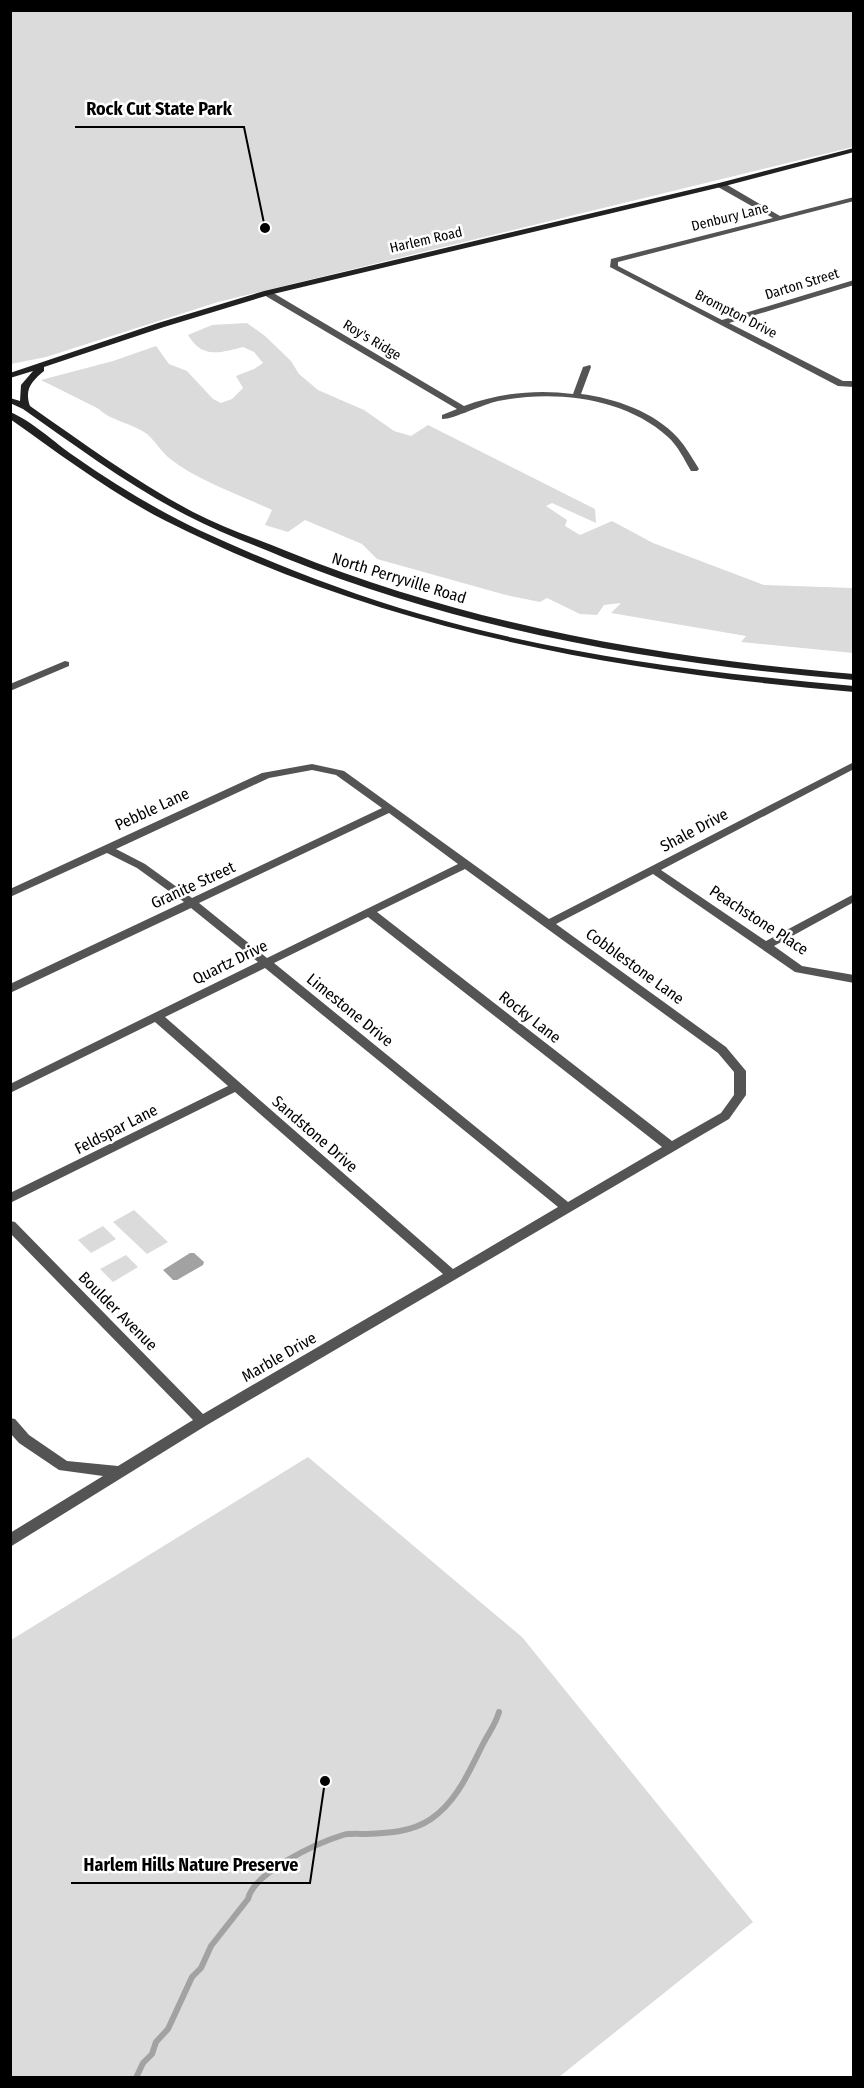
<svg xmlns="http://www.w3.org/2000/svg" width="864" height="2088" font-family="'Fira Sans Condensed',sans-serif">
  <rect width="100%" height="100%" fill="#fff"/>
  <g fill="#dbdbdb">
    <polygon points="11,10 853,11 853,147 218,302 46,357 11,364"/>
    <path d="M247,323L265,336L291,361L299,374L318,390L364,410L394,431L411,436L428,425L595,509L596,523L552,503L546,506L567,520L565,526L580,535L612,521L653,543L764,585L853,588V653L741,642L746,636L611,613L621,603L604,605L597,615L580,614L547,598L540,602L506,595L377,559L362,544L305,520L288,532L265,525L272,510C238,494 198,481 169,458C161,451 155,441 147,434C134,424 109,420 99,409L41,380L113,361L156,346L169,364L187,371L213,399L221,403L232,399L243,388L236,376L254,369L263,363L254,352L243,347C220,353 202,359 188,335L212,325Z"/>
    <polygon points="134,1210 168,1242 147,1254 113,1222"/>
    <polygon points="103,1226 116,1239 91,1253 78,1240"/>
    <polygon points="126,1255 138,1267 113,1282 100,1269"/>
    <polygon points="308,1457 522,1637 753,1922 559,2077 11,2077 11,1640"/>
  </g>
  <polygon fill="#a2a2a2" points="190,1253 194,1253 204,1262 203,1265 177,1280 173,1280 163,1270"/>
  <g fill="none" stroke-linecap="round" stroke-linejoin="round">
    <path stroke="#a2a2a2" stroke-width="6" d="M136,2078L143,2063L152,2054L156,2042L168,2029L192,1977L201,1968L211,1946L248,1899C254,1872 317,1843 343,1835C350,1833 359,1834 366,1834C389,1833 412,1832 431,1819C456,1802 468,1774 481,1748C487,1735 495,1726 499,1712"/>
    <g fill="#545454" fill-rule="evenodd">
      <polygon points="718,183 724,183 780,216 854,197 854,201 618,262 618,266 722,320 854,280 854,285 729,323 843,381 854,381 854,387 838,386 610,267 611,259 773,218 718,187"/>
      <path d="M264,291H270L464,406C499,393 537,389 573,394L583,367L590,365L591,367L581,394C614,398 655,412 678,438C686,447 692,458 699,469L697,471H691C684,459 678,446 668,437C624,397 554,390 498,401C484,404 451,420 442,419V415L457,409L264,295Z"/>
      <polygon points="65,661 69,662 69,666 10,691 10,684"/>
      <path d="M854,762V769L661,870L766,941L854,894V902L774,946L802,966L854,975V983L795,972L653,874L556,924L726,1047L746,1071V1095L729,1119L207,1425L10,1547V1533L103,1476L59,1470L19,1443L10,1433V1418L15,1419L29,1435L67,1461L118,1466L193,1420L10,1233V1221L15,1222L203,1414L443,1274L235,1092L10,1203V1193L228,1086L155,1022L10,1093V1084L258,962L191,908L10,993V984L184,902L137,868L107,853L10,897V889L262,773L312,764L344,771L549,919ZM312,770L336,775L382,808L192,898L145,864L116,849L269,778ZM389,813L458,864L267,958L199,903ZM465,869L718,1053L734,1072V1095L721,1113L672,1141L377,912ZM368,917L662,1147L568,1202L274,963ZM265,968L558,1207L453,1269L165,1017Z"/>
    </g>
    <g fill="#212121" fill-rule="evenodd">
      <path d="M854,148V152L721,187L269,295L164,327L44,367V371C32,381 24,389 30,406C83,443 136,482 193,512C224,528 257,539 289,552C470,625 660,658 854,674V680C659,664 467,631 285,558C252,544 218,532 186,515C128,485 76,446 23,409L10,403V398L20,401L21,385L33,371L10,378V373L158,323L264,291L719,183Z"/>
      <path d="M10,412C32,421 55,443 74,456C114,484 155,509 199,530C271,563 344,592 420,614C561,655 707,673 854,686V692C613,671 384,631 166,521C111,493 61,455 10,419Z"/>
    </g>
  </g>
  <g text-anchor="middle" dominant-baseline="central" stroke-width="5" stroke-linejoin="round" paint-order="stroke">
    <g font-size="14" fill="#000" stroke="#fff">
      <text transform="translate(730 217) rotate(-14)">Denbury Lane</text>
      <text transform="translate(426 240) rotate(-13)">Harlem Road</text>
      <text transform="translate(802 284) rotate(-17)">Darton Street</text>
      <text transform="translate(736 314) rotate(27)">Brompton Drive</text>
      <text transform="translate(372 340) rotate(31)">Roy's Ridge</text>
    </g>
    <g font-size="16" fill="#000" stroke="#fff">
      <text transform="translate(399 578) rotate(17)">North Perryville Road</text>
      <text transform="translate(152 809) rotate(-25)">Pebble Lane</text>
      <text transform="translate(694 830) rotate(-28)">Shale Drive</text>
      <text transform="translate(193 885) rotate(-25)">Granite Street</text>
      <text transform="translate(759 920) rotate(33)">Peachstone Place</text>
      <text transform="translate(230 962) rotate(-26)">Quartz Drive</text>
      <text transform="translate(635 966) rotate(36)">Cobblestone Lane</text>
      <text transform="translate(350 1010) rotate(39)">Limestone Drive</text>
      <text transform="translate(530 1017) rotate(38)">Rocky Lane</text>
      <text transform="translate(116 1129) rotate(-27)">Feldspar Lane</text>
      <text transform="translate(315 1134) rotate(41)">Sandstone Drive</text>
      <text transform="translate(118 1311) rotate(45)">Boulder Avenue</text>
      <text transform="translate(279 1357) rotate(-30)">Marble Drive</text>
    </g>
  </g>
  <path fill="none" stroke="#000" stroke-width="2" d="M265 228L244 127H75M325 1781L310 1883H71"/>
  <g fill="#000" stroke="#fff" stroke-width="2">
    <circle cx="265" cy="228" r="6"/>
    <circle cx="325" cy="1781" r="6"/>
  </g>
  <g font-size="18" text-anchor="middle" font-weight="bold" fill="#000" stroke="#fff" stroke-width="5" stroke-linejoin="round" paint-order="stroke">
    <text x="159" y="115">Rock Cut State Park</text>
    <text x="191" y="1871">Harlem Hills Nature Preserve</text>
  </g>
  <rect width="864" height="2088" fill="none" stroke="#000000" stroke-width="24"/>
</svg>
